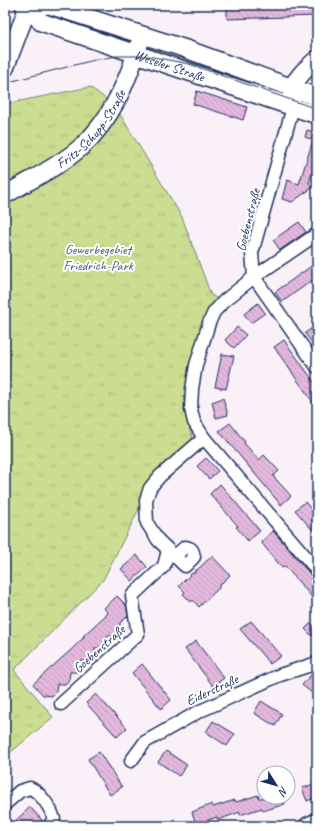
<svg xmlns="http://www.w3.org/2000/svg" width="322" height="831" font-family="Caveat,sans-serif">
  <defs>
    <pattern id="grass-tufts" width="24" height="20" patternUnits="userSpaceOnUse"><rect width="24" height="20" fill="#cbdd91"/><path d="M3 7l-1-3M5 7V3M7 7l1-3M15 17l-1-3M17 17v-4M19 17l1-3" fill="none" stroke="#aebe7f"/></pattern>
    <pattern id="building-back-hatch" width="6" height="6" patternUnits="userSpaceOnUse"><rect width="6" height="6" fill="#e4b8dd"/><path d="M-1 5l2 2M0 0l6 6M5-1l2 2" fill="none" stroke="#c39ec0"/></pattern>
  </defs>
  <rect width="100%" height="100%" fill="#faf1f8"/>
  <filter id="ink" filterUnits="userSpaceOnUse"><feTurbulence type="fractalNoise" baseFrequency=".025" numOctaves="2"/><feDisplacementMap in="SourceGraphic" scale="8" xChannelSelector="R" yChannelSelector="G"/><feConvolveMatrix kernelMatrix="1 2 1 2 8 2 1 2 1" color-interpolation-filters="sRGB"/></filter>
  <g filter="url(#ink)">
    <path fill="url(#grass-tufts)" stroke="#738678" d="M90,87L115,106L182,217L211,295L218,299L201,327L195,346L186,392V415L193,440C168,461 146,478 138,511L103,580L14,670L53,717L5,757V104Z"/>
    <g fill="url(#building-back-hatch)" stroke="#1b2f5e">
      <polygon points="227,5 317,5 317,16 227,19"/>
      <polygon points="197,91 247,107 243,120 193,104"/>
      <polygon points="307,130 317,133 317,157 309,183 312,188 292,202 282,199 287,180 299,184 313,140 305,137"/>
      <polygon points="299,222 306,232 280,250 273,240"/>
      <polygon points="317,262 317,277 282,302 275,292"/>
      <polygon points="258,303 265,313 251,323 244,314"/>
      <polygon points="317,325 317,350 305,333"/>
      <polygon points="237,327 246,335 234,348 225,340"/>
      <polygon points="284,340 317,386 317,408 274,347"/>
      <polygon points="222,354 234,356 226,389 215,387"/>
      <polygon points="223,398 228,415 216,418 212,402"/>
      <polygon points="230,423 245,442 244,443 259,460 264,455 279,471 273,476 291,496 281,505 219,431"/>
      <polygon points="206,458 218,471 209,479 197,466"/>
      <polygon points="220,484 260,531 248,541 236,527 238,526 210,494"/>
      <polygon points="305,502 317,516 317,535 295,510"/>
      <polygon points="273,531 317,582 317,603 285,566 282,568 261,542"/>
      <polygon points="137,555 147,567 132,581 121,569"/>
      <polygon points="212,556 230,575 219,586 219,588 199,607 193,600 191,602 183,594 185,592 179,586 192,573 195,573 195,570 197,570"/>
      <polygon points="117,596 126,605 128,616 120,623 119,633 115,636 107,636 106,644 102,648 95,648 95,657 91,661 81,661 81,668 78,672 70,672 69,680 65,684 57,684 56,692 52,696 43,695 33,684 72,649 84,637 83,636 108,613 104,608"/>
      <polygon points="251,621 281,656 270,664 240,629"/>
      <polygon points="311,623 317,630 312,636 305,629"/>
      <polygon points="196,641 224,678 213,686 185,649"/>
      <polygon points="142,664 171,700 161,709 132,673"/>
      <polygon points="311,675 317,680 317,697 302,685"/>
      <polygon points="96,694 127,728 117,737 86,703"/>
      <polygon points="261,701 282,714 275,726 254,713"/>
      <polygon points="213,721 235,734 227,746 206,732"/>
      <polygon points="166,751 187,765 179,776 158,762"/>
      <polygon points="99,752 122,787 110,795 88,759"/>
      <polygon points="317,783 317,797 307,801 302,788"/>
      <polygon points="258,795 259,798 282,797 285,804 263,811 262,808 240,815 240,812 218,820 217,817 196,824 192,812 212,804 213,807 235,800 236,802"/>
      <polygon points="30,807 42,820 36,826 10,826"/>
    </g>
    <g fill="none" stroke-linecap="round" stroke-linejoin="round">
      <g stroke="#1b2f5e" stroke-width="15">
        <g id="street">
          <polyline points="293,107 252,253 254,277 317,367"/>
          <polyline points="317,234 254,277 224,301 214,312 209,323 196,365 192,389 191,409 194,422 204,438 317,570"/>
          <path d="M175,556L185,547C192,548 193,550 194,557L185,566L158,540L147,523L146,500L150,488L160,476L204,438"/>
          <polyline points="61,704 138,634 132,596 164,566 168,550"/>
          <polyline points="131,761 145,742 198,712 280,675 317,663"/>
          <path d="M5,804L20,791L30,788C40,792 51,808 54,819L49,826"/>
        </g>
      </g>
      <g stroke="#1b2f5e" stroke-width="20">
        <g id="secondary">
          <path id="s1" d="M24,5L28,7L41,22L317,115"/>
          <polyline points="28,7 49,5 186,49 317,97"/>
          <polyline points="5,68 28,7"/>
          <polyline points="292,97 291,87 303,72 317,59"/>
          <path id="s2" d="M5,195C30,180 58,167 80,148C111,121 127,82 139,45"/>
          <polyline points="308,826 317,822"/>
        </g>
      </g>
      <use href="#street" stroke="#fff" stroke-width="12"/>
      <use href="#secondary" stroke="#fff" stroke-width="17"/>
      <polyline stroke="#1b2f5e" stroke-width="1" points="5,83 94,60 117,56 148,56 189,64 317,109"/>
    </g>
  </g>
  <g text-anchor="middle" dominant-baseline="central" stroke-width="4" stroke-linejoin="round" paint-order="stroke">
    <g font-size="14" fill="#1b2f5e" stroke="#fff">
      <text stroke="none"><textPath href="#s1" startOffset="160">Weseler Straße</textPath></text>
      <text stroke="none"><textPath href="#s2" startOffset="110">Fritz-Schupp-Straße</textPath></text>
      <text transform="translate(248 220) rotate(-76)">Goebenstraße</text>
      <text transform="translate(99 649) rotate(-42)">Goebenstraße</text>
      <text transform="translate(212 690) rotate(-25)">Eiderstraße</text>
    </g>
    <g font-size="14" fill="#475a6b" stroke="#fff">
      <text x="98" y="249">Gewerbegebiet<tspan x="98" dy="16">Friedrich-Park</tspan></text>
    </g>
  </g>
  <rect width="322" height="831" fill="none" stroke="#fff" stroke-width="20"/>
  <rect x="10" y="10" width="302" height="811" fill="none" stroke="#1b2f5e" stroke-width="1.5" filter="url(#ink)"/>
  <g transform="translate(276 785) rotate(127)"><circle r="19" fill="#ffffff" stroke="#a4acbf"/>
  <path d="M0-3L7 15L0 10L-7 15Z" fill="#1b2f5e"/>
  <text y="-6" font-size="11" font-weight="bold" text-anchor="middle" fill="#1b2f5e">N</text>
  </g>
</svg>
